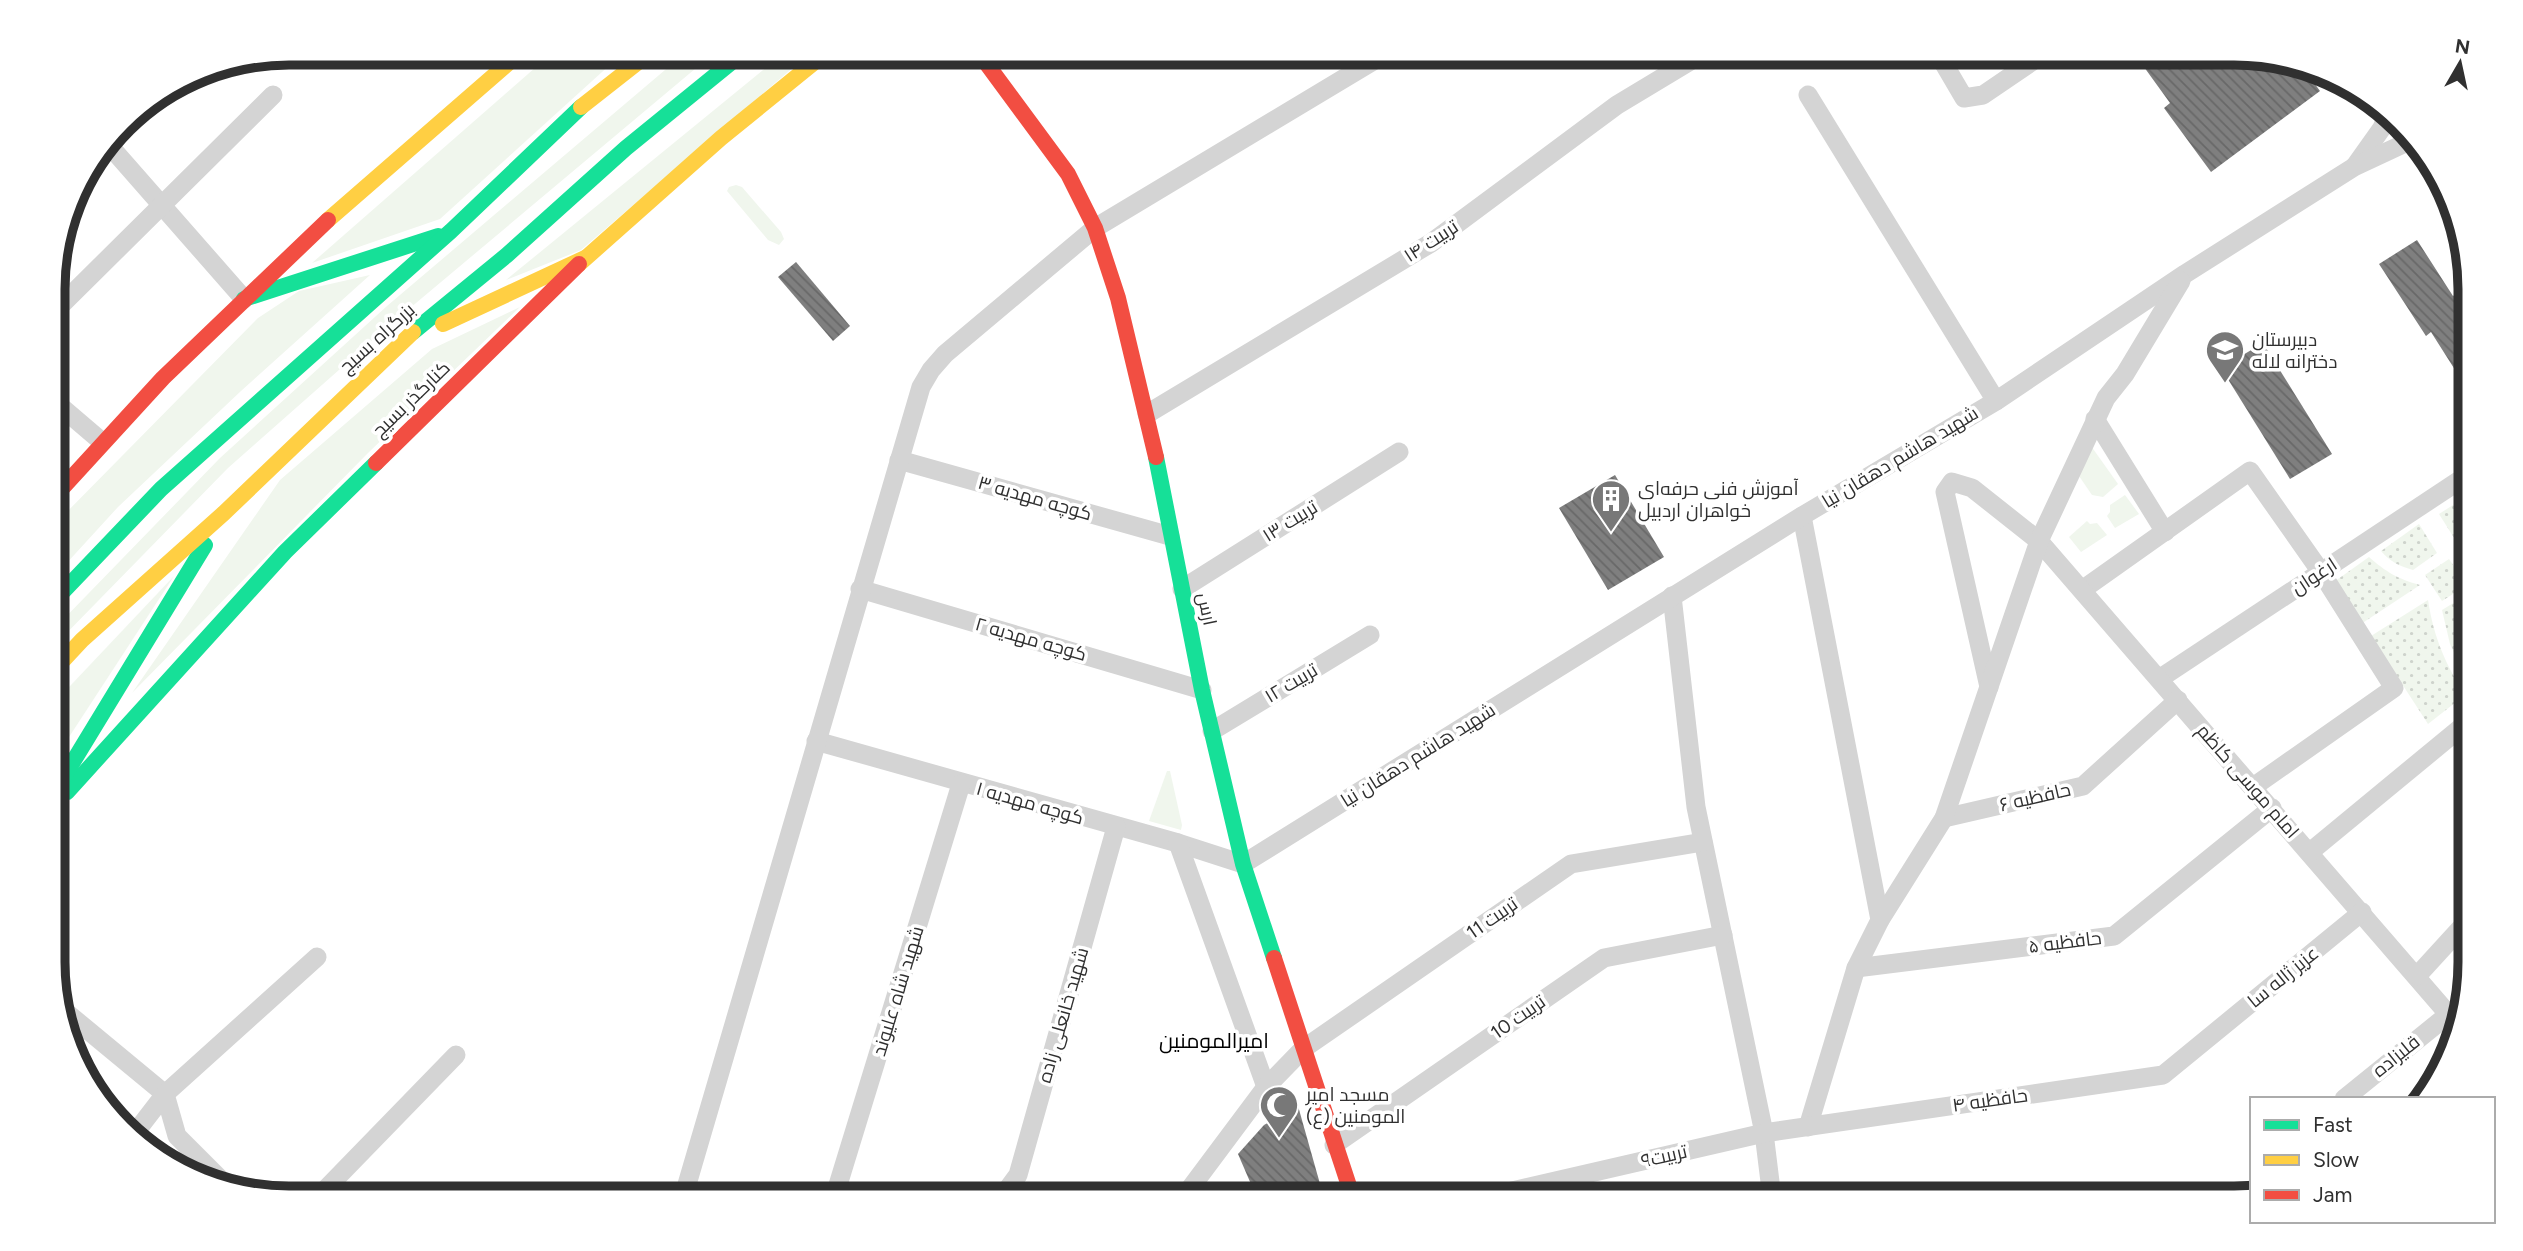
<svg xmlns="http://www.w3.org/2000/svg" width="2523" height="1251" font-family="Figtree,Cairo,sans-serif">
  <defs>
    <pattern id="park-dots" width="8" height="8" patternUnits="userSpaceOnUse" patternTransform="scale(1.75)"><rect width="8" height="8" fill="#f0f6ed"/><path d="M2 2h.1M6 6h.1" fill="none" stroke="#ced3cc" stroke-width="1.8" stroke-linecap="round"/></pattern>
    <pattern id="building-back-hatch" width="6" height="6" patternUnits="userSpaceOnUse" patternTransform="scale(1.75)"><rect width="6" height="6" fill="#7f7f7f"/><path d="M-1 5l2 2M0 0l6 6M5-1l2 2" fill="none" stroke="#686868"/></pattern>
  </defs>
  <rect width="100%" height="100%" fill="#fff"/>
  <g fill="#f0f6ed">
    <polygon points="552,53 623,53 440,219 312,263"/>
    <polygon points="685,53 714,53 391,324 228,468 54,646 54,629 220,458 387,306"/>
    <polygon points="784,53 810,53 581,250 506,280"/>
    <polygon points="736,185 742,187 781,232 784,239 779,245 768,240 727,191 729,187"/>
    <polygon points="370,275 241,391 118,507 54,577 54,525 258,318 299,291"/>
    <polygon points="520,307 368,453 132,693 280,480 432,349"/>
    <polygon points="2091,446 2118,484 2103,497 2092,495 2079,476"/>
    <polygon points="2125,495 2139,514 2115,528 2107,516 2110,512 2110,505"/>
    <polygon points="2087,521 2090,524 2097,523 2107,535 2081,552 2069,537"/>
    <polygon points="174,576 54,760 54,703"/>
    <polygon points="1167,771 1170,771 1182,825 1181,830 1149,821"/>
  </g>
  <g fill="url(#park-dots)">
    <polygon points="2464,498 2469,506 2469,532 2456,541 2439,514"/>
    <path d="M2419,524L2437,553L2413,570C2400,566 2390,562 2381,551Z"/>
    <path d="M2369,557C2386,572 2398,579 2420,585L2361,624L2331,584Z"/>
    <polygon points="2449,559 2467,585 2442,601 2425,575"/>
    <polygon points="2468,594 2469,597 2470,688 2450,644 2442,610"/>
    <path d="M2428,600C2434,638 2445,663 2465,695L2428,724L2371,636Z"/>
  </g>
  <g fill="url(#building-back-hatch)">
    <polygon points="2165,52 2234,52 2304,69 2320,91 2211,172 2164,108 2170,103 2144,67"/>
    <polygon points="2417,240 2453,296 2469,286 2469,365 2457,373 2431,332 2426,336 2379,264"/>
    <polygon points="796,262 850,326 833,341 778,277"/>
    <polygon points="2263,343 2332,454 2290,479 2221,368"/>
    <polygon points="1615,475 1664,557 1608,590 1559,508"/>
    <polygon points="1298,1106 1324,1198 1257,1198 1238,1154 1264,1125"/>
  </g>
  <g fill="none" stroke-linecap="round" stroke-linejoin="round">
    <g stroke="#d4d4d4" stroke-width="19">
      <polyline points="1937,52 1964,98 1983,95 2046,52"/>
      <polyline points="1808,95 1996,401"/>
      <polyline points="129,117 136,109"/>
      <polyline points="108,144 244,299"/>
      <polyline points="2355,166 2382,128 2387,116"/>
      <polyline points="53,313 273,95"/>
      <polyline points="53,400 101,441"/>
      <polyline points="1147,414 1431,243 1617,105 1705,52"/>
      <polyline points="2095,419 2165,532"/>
      <polyline points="899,460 1170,536"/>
      <polyline points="1802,516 1880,920"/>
      <polyline points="860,589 1202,690"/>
      <polyline points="1182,589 1399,452"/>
      <polyline points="2082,590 2250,471 2321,572 2394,688 2253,787"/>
      <polyline points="1672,596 1696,807 1764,1133 1772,1198"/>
      <polyline points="2159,679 2469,474"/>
      <polyline points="1989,687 1945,492 1952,482 1972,488 2039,541 2456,1023"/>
      <polyline points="1212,731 1370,635"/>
      <polyline points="816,741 1178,843 1243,864 1802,516 1996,401 2185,274 2354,167 2414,139"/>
      <polyline points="1944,818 2083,786 2178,700"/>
      <polyline points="1178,843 1266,1087"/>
      <polyline points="2310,852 2470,720"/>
      <polyline points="1856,968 2114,936 2272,808"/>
      <polyline points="2417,976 2470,918"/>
      <polyline points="61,1008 165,1094 177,1136 225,1184"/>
      <polyline points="2344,1099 2449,1014"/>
      <polyline points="1808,1127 1856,968 1880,920 1944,818 2039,541 2106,398 2125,374 2181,281"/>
      <polyline points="135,1133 165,1094 317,957"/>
      <polyline points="1334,1145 1604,958 1723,935"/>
      <polyline points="317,1198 456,1055"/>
      <polyline points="683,1198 921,387 931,370 945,354 1095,228 1388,52"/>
      <polyline points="834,1198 961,784"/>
      <polyline points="1001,1198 1018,1175 1116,827"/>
      <polyline points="1183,1198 1266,1087 1303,1049 1571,864 1703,842"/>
      <polyline points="1482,1198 1764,1133 2163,1075 2362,912"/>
    </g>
    <g stroke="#16e098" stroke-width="16">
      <polyline points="244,299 438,236"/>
      <polyline points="413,332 507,255 626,148 744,52"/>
      <polyline points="1156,457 1202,690 1243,864 1274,958"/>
      <polyline points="54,601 161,489 451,231 581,107"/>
      <polyline points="67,792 285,552 376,463"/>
      <polyline points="54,793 205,545"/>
    </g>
    <g stroke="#ffcf43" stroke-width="16">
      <polyline points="581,107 651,52"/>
      <polyline points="328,220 521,52"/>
      <polyline points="579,264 721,138 827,52"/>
      <polyline points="443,324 585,258"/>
      <polyline points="54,670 82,640 224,513 413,332"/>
    </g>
    <g stroke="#f24e42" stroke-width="16">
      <polyline points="978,52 1068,174 1095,228 1118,298 1156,457"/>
      <polyline points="376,463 579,264"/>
      <polyline points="54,497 163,378 328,220"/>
      <polyline points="1274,958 1353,1198"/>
    </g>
  </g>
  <defs>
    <g id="school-pin" transform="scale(2.0125)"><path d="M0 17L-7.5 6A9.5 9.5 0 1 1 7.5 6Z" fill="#787878" stroke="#fff"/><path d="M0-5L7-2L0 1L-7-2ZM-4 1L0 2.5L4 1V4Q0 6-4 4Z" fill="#fff"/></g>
    <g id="building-pin" transform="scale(2.0125)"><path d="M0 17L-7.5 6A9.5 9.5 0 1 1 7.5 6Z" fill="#787878" stroke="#fff"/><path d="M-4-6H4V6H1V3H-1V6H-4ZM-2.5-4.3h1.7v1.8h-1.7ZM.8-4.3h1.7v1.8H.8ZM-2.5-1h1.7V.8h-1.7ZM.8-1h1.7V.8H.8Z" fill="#fff"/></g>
    <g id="mosque-pin" transform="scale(2.0125)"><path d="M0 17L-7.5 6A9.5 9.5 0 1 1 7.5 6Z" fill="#787878" stroke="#fff"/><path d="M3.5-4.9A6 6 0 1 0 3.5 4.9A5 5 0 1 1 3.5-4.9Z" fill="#fff"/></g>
  </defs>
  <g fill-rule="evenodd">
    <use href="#school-pin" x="2225" y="350"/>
    <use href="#building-pin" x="1611" y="499"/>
    <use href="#mosque-pin" x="1279" y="1105"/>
  </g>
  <g text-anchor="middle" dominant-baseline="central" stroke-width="7" stroke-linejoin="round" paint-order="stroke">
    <g font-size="19" fill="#303030" stroke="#fff">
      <text transform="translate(1431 241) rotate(-33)">تربیت ۱۴</text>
      <text transform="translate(377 338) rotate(-42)">بزرگراه بسیج</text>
      <text transform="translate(411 399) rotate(-44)">کنارگذر بسیج</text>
      <text transform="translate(1900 457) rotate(-31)">شهید هاشم دهقان نیا</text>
      <text transform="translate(1035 498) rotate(16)">کوچه مهدیه ۳</text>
      <text transform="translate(1290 521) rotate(-32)">تربیت ۱۳</text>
      <text transform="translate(2314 576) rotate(-33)">ارغوان</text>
      <text transform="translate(1207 609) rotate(78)">ارس</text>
      <text transform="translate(1031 639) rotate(16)">کوچه مهدیه ۲</text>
      <text transform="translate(1291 683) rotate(-31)">تربیت ۱۲</text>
      <text transform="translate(1418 755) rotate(-32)">شهید هاشم دهقان نیا</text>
      <text transform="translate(2248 781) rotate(49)">امام موسی کاظم</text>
      <text transform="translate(2035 797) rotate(-13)">حافظیه ۶</text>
      <text transform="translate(1030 803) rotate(16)">کوچه مهدیه ۱</text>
      <text transform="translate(1492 918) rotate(-35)">تربیت 11</text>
      <text transform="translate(2065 942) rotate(-7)">حافظیه ۵</text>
      <text transform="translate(2283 977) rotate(-39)">عزیز ژاله سا</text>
      <text transform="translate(898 991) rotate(-73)">شهید شاه علیوند</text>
      <text transform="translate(1063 1015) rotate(-74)">شهید خانعلی زاده</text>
      <text transform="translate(1518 1017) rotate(-35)">تربیت 10</text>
      <text transform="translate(2396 1056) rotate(-39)">قلیزاده</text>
      <text transform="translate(1990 1100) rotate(-8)">حافظیه ۴</text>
      <text transform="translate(1664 1156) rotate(-13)">تربیت۹</text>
    </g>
    <g font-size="19" fill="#303030" stroke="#fff" text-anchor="start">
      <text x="2252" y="339">دبیرستان<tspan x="2252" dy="22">دخترانه لاله</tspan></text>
      <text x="1638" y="488">آموزش فنی حرفه‌ای<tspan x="1638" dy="22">خواهران اردبیل</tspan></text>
      <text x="1306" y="1094">مسجد امیر<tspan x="1306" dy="22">المومنین (ع)</tspan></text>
    </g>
    <g font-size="21" fill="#000" stroke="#fff">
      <text x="1214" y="1040">امیرالمومنین</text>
    </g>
  </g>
  <path d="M0 0H2523V1251H0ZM289 65H2234A224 224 0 0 1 2458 289V962A224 224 0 0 1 2234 1186H289A224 224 0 0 1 65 962V289A224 224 0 0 1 289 65Z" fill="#fff" fill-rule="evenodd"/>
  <path fill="none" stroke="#303030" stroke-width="9" d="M289 65H2234A224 224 0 0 1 2458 289V962A224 224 0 0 1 2234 1186H289A224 224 0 0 1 65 962V289A224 224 0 0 1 289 65Z"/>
  <rect x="2250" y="1097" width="245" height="126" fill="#ffffff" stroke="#acacac" stroke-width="2"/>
  <rect x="2264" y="1120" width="35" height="10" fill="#16e098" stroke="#acacac" stroke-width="2"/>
  <text x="2313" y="1132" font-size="21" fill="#303030">Fast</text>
  <rect x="2264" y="1155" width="35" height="10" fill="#ffcf43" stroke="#acacac" stroke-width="2"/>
  <text x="2313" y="1167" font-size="21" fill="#303030">Slow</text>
  <rect x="2264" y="1190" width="35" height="10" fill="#f24e42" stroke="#acacac" stroke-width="2"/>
  <text x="2313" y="1202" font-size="21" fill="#303030">Jam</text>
  <g transform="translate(2460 63) rotate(9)" stroke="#ffffff" stroke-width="5" paint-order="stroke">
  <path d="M0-5L12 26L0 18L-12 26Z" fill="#303030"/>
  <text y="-10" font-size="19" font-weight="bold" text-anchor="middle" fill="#303030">N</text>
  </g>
</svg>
